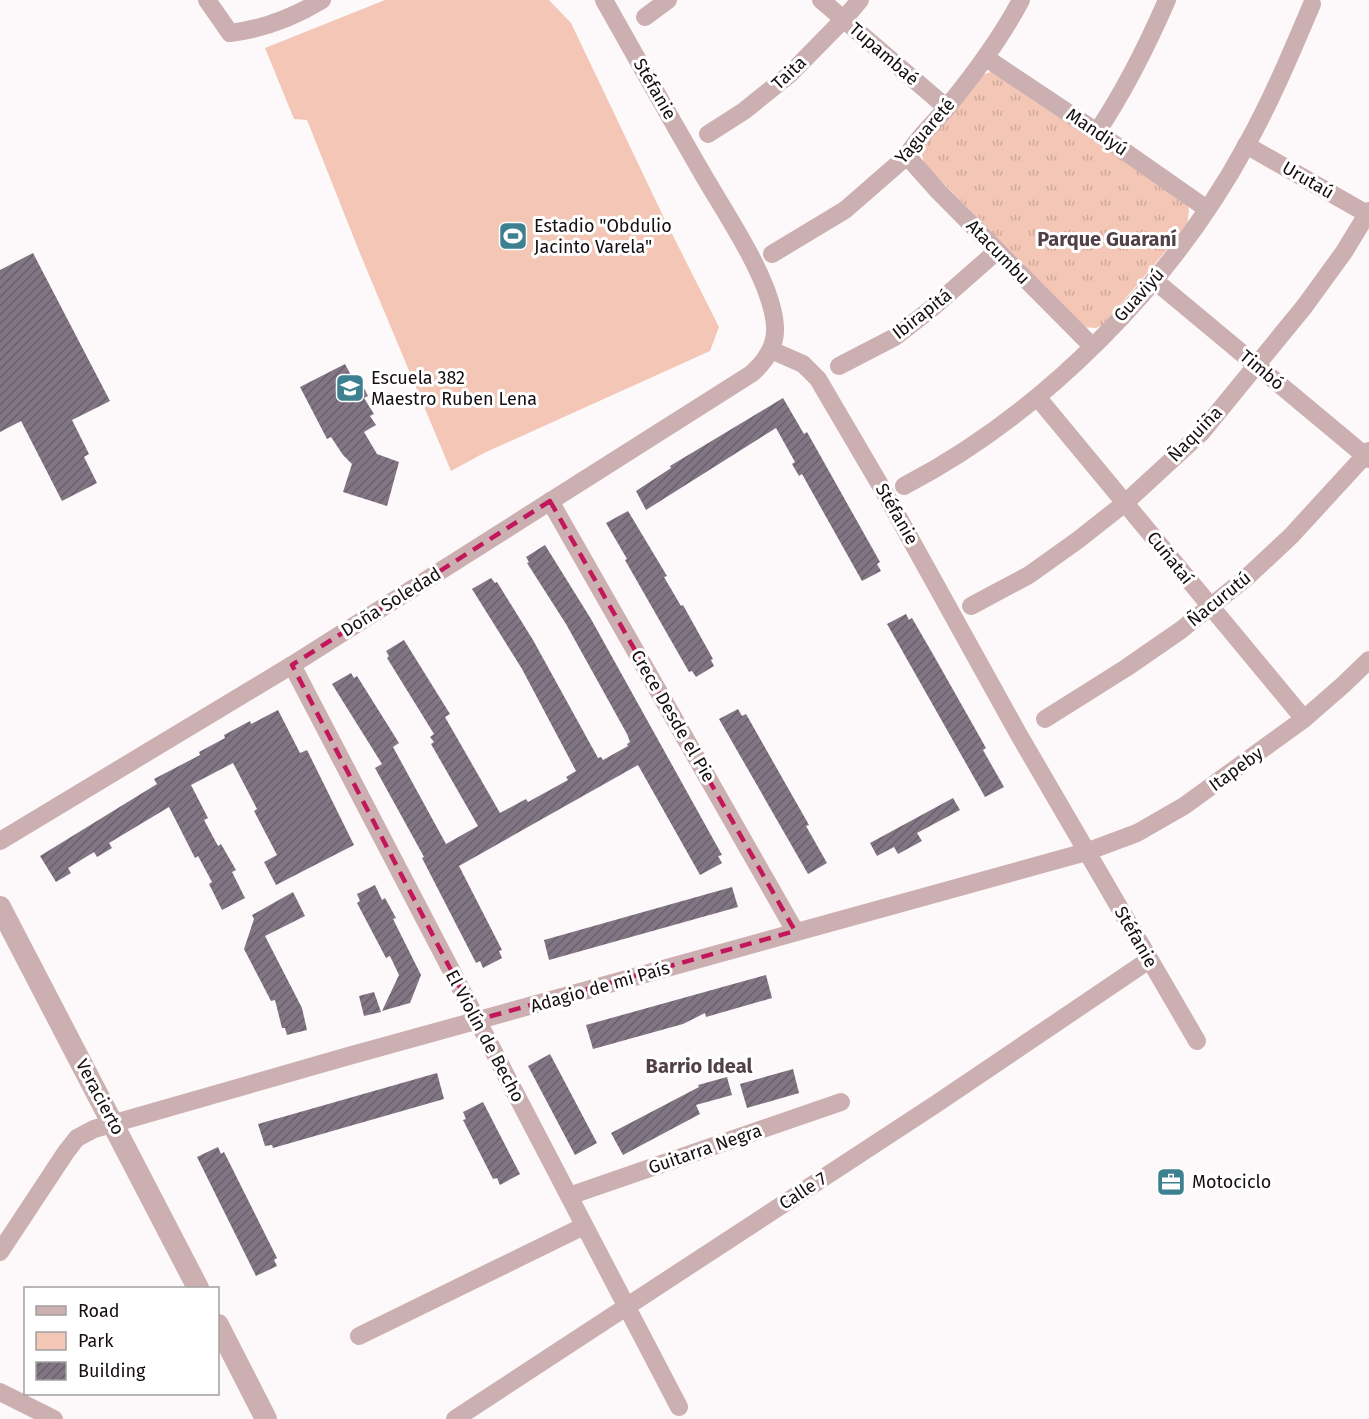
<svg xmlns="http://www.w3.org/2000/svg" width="1369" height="1419" font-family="'Fira Sans',sans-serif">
  <defs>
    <pattern id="grass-tufts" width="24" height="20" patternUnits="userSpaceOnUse" patternTransform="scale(1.5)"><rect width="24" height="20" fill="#f3c6b5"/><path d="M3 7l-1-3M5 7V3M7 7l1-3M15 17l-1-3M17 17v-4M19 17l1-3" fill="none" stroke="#cfa99b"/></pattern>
    <pattern id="building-hatch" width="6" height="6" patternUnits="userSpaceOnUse" patternTransform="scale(1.5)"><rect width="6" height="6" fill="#827684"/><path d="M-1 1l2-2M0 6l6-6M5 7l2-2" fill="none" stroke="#695f6b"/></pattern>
  </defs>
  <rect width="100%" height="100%" fill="#fdf9fb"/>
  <polygon fill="url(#grass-tufts)" points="995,71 1187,203 1189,210 1187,226 1103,325 1096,328 1082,327 924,163 921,150 984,74"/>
  <polygon fill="#f3c6b5" points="385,0 549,0 571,23 665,220 719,327 710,351 484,453 451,471 359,251 307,120 294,119 265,48"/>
  <g fill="url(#building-hatch)">
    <polygon points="33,253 110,401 72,420 89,454 84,457 97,483 62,501 21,421 0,432 0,270"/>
    <polygon points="345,364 354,381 359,378 368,396 364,398 374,414 370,416 376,425 364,432 377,454 399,462 387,506 343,492 352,464 343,455 331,437 327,439 300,387"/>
    <polygon points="783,398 804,434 807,432 880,562 877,564 881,571 862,581 802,474 799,476 792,464 795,462 776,428 646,510 636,491 671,468 670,466"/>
    <polygon points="628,511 667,576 664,577 681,606 683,605 713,659 711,660 714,666 696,677 692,671 689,672 625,560 627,559 606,523"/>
    <polygon points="545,545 591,619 722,855 718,856 722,863 700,875 638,765 459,866 502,950 499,951 502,958 483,968 480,961 476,963 422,858 424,857 375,768 382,764 332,684 351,673 354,678 357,676 399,743 393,747 446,844 478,826 431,744 434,742 430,737 434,734 387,658 389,656 386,651 404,640 450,714 445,717 500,813 526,799 528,802 568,780 566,777 576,771 522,669 472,589 491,578 495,583 497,582 533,640 598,758 601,757 603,760 628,746 627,744 630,742 627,734 566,624 527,563 529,562 526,557"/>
    <polygon points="906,614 909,620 912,618 934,656 986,748 983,750 1004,787 985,797 887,624"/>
    <polygon points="738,709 742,716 746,714 780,774 809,825 806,826 827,863 808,874 719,719"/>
    <polygon points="278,710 300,753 307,750 354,845 276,885 264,862 277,855 254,811 257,809 233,763 191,785 208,818 204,820 218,846 221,844 236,870 232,872 245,898 222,910 209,884 212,882 198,856 195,858 169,807 109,843 112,848 97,857 94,852 68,868 71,873 56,882 40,856 157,784 154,779 200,755 199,752 225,738 224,735 250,721 251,724"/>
    <polygon points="953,798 960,810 917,833 922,841 898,854 894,847 877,856 870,843"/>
    <polygon points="375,885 382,900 385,898 396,918 393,919 421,975 410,1003 382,1011 399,975 390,956 386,958 357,903 360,901 357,894"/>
    <polygon points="732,887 738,907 549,960 544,940"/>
    <polygon points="293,892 305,916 265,936 302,1008 307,1030 287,1035 285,1028 282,1028 275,1000 271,1001 244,949 254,919 252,915"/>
    <polygon points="766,975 772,998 706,1017 705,1013 683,1024 593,1049 586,1025"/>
    <polygon points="374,992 381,1012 364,1016 359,996"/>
    <polygon points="550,1054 597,1143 575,1155 528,1066"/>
    <polygon points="793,1069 799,1093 747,1108 740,1084"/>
    <polygon points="437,1073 444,1099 273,1148 272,1145 265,1146 258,1124"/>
    <polygon points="727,1077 732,1095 696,1105 700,1114 623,1155 611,1133 699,1087 698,1085"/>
    <polygon points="483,1102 520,1174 500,1185 497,1178 493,1179 463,1120 466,1119 463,1112"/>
    <polygon points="218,1147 221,1154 224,1152 277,1258 274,1260 277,1266 256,1276 197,1157"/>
  </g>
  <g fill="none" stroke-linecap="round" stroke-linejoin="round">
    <g stroke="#ccb0b1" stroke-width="18">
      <path d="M207,0L230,33C263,29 294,17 322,0"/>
      <polyline points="821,0 947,108"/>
      <polyline points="645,17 668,0"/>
      <polyline points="986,58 1097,132 1207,209"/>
      <path d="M1097,132C1125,90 1147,46 1167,0"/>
      <polyline points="708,134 744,111 790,74 844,19 860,0"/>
      <polyline points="1246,145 1369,215"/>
      <polyline points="907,156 939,192 1092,346"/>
      <path d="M772,254L845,210L907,156C917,137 935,123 948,106C975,73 1001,38 1021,0"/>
      <polyline points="1154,280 1369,459"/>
      <polyline points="771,350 803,364 818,379 886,495 1019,735 1197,1041"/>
      <polyline points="839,366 895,337 931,309 997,251"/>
      <polyline points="1038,398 1304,719"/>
      <path d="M904,486C1044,413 1172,283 1247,144C1272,99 1292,51 1312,4"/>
      <polyline points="550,501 795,931"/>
      <polyline points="971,606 1029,575 1078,540 1125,503 1201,433 1304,307 1344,252 1369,211"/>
      <polyline points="292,665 679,1407"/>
      <polyline points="1045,719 1126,668 1181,630 1246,578 1291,536 1369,451"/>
      <path d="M0,841L292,665L751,374C765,362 776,346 775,327C773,281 724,212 701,171C668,114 636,57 604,0"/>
      <polyline points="569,1196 841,1102"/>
      <polyline points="0,1252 66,1152 77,1138 94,1129 345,1057 1086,852 1137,833 1184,806 1304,719 1343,685 1369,660"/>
      <polyline points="359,1336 584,1226"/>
      <polyline points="0,1392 54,1419"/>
      <polyline points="455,1419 936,1104 1149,960"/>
    </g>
    <g stroke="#ccb0b1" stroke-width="22">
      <polyline points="0,907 198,1288"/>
      <polyline points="218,1325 266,1419"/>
    </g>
  </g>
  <path fill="none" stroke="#c2185b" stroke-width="4.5" stroke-dasharray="12 8" stroke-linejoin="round" d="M550,501L795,931L477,1020L292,665Z"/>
  <defs>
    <g id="stadium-square" transform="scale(1.5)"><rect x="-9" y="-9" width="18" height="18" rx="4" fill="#3d8190" stroke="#fff"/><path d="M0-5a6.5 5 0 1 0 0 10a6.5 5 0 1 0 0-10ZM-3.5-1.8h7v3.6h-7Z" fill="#fff"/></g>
    <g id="school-square" transform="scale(1.5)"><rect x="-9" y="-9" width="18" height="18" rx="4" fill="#3d8190" stroke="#fff"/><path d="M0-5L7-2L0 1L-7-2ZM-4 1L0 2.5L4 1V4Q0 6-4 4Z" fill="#fff"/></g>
    <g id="office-square" transform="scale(1.5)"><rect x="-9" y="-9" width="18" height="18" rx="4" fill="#3d8190" stroke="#fff"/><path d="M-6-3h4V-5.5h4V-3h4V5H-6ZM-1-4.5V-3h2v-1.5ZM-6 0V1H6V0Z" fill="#fff"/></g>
  </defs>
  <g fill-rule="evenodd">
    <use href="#stadium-square" x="513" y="236"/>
    <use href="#school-square" x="350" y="388"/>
    <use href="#office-square" x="1171" y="1182"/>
  </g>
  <g text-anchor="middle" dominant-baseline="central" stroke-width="6" stroke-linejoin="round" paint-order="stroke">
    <g font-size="18" fill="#150e12" stroke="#fff">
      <text transform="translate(884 54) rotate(41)">Tupambaé</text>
      <text transform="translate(789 73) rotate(-43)">Taita</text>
      <text transform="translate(655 89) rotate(60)">Stéfanie</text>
      <text transform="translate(925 131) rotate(-49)">Yaguareté</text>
      <text transform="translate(1097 132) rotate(34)">Mandiyú</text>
      <text transform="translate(1308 180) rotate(30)">Urutaú</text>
      <text transform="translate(998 252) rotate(46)">Atacumbu</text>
      <text transform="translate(1139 295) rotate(-48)">Guaviyú</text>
      <text transform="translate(922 314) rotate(-38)">Ibirapitá</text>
      <text transform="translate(1262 370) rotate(40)">Timbó</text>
      <text transform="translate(1195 434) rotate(-46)">Ñaquiña</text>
      <text transform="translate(897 514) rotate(60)">Stéfanie</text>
      <text transform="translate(1170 558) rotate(51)">Cuñataí</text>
      <text transform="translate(1219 599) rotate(-39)">Ñacurutú</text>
      <text transform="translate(391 602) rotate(-32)">Doña Soledad</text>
      <text transform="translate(673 716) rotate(60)">Crece Desde el Pie</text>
      <text transform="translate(1236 769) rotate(-36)">Itapeby</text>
      <text transform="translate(1136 937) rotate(60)">Stéfanie</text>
      <text transform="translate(600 987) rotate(-16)">Adagio de mi País</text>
      <text transform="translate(485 1036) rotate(62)">El Violín de Becho</text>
      <text transform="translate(100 1097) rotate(62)">Veracierto</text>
      <text transform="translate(705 1149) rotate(-19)">Guitarra Negra</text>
      <text transform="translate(803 1191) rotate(-33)">Calle 7</text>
    </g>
    <g font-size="18" fill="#150e12" stroke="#fff" text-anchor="start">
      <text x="534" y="226">Estadio "Obdulio<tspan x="534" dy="21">Jacinto Varela"</tspan></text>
      <text x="371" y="378">Escuela 382<tspan x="371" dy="21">Maestro Ruben Lena</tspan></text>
      <text x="1192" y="1182">Motociclo</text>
    </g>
    <g font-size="20" font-weight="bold" fill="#514048" stroke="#fff">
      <text x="1107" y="239">Parque Guaraní</text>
      <text x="699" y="1066">Barrio Ideal</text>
    </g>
  </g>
  <rect x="24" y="1287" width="195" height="108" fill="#ffffff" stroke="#a19fa0" stroke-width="1.5"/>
  <rect x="36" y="1306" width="30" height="9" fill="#ccb0b1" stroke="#a19fa0" stroke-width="1.5"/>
  <text x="78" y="1317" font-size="18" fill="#150e12">Road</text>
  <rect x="36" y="1332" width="30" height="18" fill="#f3c6b5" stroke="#a19fa0" stroke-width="1.5"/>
  <text x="78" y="1347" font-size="18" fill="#150e12">Park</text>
  <rect x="36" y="1362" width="30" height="18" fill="url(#building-hatch)" stroke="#a19fa0" stroke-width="1.5"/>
  <text x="78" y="1377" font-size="18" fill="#150e12">Building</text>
</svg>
